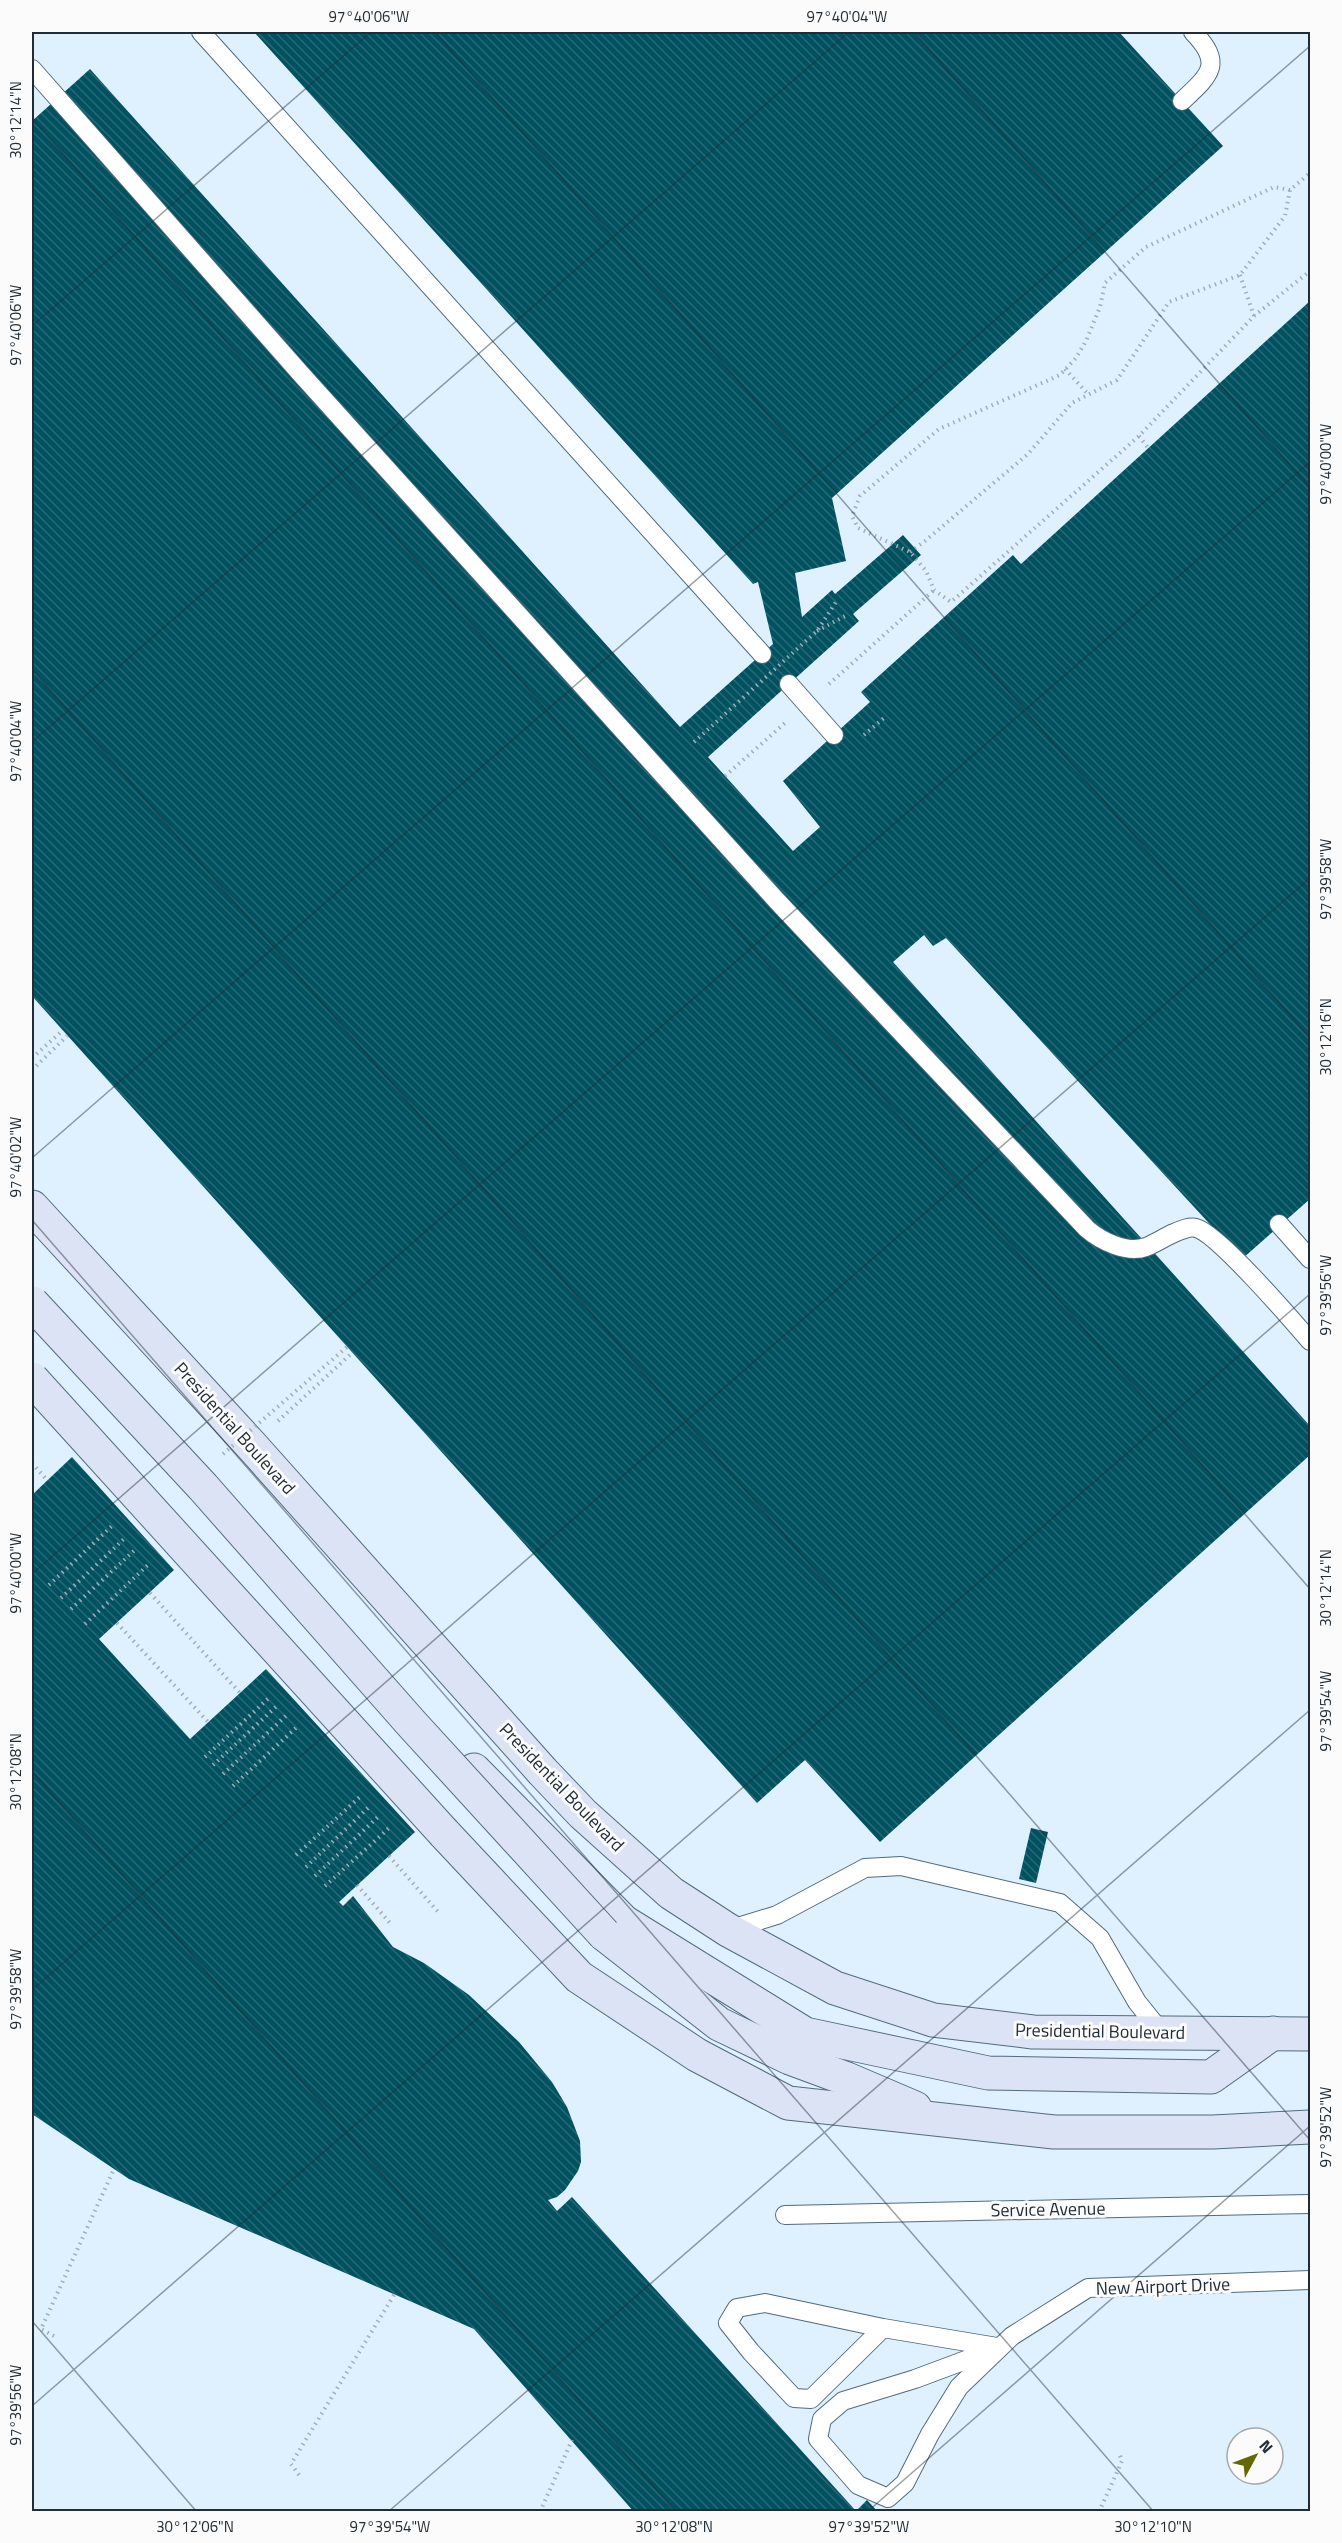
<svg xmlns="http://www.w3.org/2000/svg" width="1342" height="2543" font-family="'Titillium Web',sans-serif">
  <defs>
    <pattern id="building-back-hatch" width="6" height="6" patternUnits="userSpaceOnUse" patternTransform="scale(1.5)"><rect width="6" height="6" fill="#015260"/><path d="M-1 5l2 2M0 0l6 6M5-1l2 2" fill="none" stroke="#266874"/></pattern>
  </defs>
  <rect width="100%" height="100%" fill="#dff1ff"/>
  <g fill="url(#building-back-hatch)">
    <polygon points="254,32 1119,32 1223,146 832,498 846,561 795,573 802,617 832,590 835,594 903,535 921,555 853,614 859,621 708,757 793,851 820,827 783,781 870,702 861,692 1013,555 1021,564 1310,301 1310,1199 1242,1259 946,938 933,946 924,935 893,962 1310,1426 1310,1455 880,1842 805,1760 757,1803 32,996 32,121 90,69 680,727 773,644 758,582 753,584"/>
    <polygon points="72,1457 174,1570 99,1639 190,1739 266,1669 415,1832 339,1902 343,1906 353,1896 393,1947 424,1963 469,1995 519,2042 552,2082 567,2107 580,2141 581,2162 578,2171 565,2190 557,2197 548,2200 557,2211 572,2197 856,2511 867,2500 878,2512 634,2512 474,2329 129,2179 32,2114 32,1495"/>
    <polygon points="1031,1828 1048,1832 1036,1883 1019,1879"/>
  </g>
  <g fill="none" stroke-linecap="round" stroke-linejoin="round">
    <g stroke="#506b7f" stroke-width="20">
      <g id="lane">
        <polyline points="201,32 762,654"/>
        <path d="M32,69L301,374L777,901L1087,1229C1101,1241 1127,1254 1146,1247C1156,1243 1165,1237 1174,1233C1181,1230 1190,1226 1196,1228C1217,1233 1292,1320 1310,1341"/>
        <path d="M1182,101C1210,75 1224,64 1193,32"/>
        <polyline points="789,684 834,735"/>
        <polyline points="1279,1224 1310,1259"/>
        <polyline points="728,1930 777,1915 865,1868 901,1866 1060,1903 1100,1938 1137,2002 1162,2033"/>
        <polyline points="785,2215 1310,2204"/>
        <polyline points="883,2328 811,2399 794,2398 751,2352 728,2323 737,2308 765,2303 883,2328 997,2347"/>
        <polyline points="998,2348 915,2379 843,2401 822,2419 818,2439 858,2485 888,2498 905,2483 930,2434 959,2387 1012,2336 1088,2288 1310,2280"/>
      </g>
    </g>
    <g stroke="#506b7f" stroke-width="35">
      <g id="secondary">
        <polyline points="32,1207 251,1445 543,1772 583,1814 671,1893 728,1930 835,1988 933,2020 1033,2032 1310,2034"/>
        <polyline points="474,1770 624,1922 805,2034 988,2073 1211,2077 1273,2033"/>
        <polyline points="444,1833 579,1977 697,2055 788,2103 1054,2132 1213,2132 1310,2127"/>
        <polyline points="604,1934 719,2024 790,2058 847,2079 915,2108"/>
      </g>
    </g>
    <g stroke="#9fafbb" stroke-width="4" stroke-dasharray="1.5 4.5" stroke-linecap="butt">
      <polyline points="1290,190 1274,187 1146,247 1105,283 1100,307 1086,341 1076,358 1060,375 939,429 860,496 852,516 858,528 910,552 926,571 934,590 951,602 1139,436 1254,316 1310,271"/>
      <polyline points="1240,275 1254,316"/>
      <polyline points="1065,369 1088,394"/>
      <polyline points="1139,436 1149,449"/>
      <polyline points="910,552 925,541 1028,454 1072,403 1117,380 1169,302 1240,275 1285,216 1290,190 1310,173"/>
      <polyline points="817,631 847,615"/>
      <polyline points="829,684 934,590"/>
      <polyline points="864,735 884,718"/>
      <polyline points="725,776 785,723"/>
      <polyline points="32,1058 62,1031"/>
      <polyline points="32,1070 67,1036"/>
      <polyline points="278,1421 352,1353"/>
      <polyline points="32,1463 47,1480"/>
      <polyline points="49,1585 114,1524"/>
      <polyline points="150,1593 240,1693"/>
      <polyline points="61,1598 126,1537"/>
      <polyline points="71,1609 137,1548"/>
      <polyline points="117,1623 208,1722"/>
      <polyline points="85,1624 150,1563"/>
      <polyline points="205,1757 271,1696"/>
      <polyline points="213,1765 279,1704"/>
      <polyline points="223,1774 288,1714"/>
      <polyline points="233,1786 298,1726"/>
      <polyline points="296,1855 362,1795"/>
      <polyline points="389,1856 439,1913"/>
      <polyline points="306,1867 371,1805"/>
      <polyline points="315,1876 380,1815"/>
      <polyline points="357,1885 390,1923"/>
      <polyline points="325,1886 389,1828"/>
      <polyline points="54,2336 41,2329 114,2169"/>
      <polyline points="299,2475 291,2464 394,2295"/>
      <polyline points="540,2512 572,2440"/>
      <polyline points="1099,2512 1122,2461 1119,2453"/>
    </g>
    <use href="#lane" stroke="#fff" stroke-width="18"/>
    <use href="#secondary" stroke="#dce3f5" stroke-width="33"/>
    <g stroke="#506b7f" stroke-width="35" stroke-linecap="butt">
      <g id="secondary-bridge">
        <polyline points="32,1303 203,1487 411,1723 604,1934"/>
        <polyline points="32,1379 444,1833"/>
      </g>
    </g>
    <g stroke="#9fafbb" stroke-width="4" stroke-dasharray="1.5 4.5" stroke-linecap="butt">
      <polyline points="694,742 817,631 836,602"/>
      <polyline points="223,1454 347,1347"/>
    </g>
    <use href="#secondary-bridge" stroke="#dce3f5" stroke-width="33"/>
  </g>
  <path fill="none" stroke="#212d36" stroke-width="1.5" stroke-opacity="0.45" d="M435,32L1310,1038M914,32L1310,488M32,118L1310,1589M32,326L371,32M32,669L1310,2140M32,742L849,32M32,1158L1310,46M32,1220L1154,2512M32,1574L1310,462M32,1771L676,2512M32,1990L1310,878M32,2321L197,2512M32,2406L1310,1294M388,2512L1310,1710M867,2512L1310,2126"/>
  <g text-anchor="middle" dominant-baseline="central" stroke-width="6" stroke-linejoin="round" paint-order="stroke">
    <g font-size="18" fill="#212d36" stroke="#fbfbfb">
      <text transform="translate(235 1428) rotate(48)">Presidential Boulevard</text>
      <text transform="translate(562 1787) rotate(46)">Presidential Boulevard</text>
      <text transform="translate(1100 2031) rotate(1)">Presidential Boulevard</text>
      <text transform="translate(1048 2209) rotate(-1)">Service Avenue</text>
      <text transform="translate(1163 2286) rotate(-2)">New Airport Drive</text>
    </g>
  </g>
  <rect width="1342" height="2543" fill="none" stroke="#fbfbfb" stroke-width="66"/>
  <g transform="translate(1255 2456) rotate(49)"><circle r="28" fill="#fbfbfb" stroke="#a4a9ac" stroke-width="1.5"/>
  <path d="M0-4.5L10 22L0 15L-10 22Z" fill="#656702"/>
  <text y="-9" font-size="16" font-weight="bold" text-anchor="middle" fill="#212d36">N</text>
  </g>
  <rect x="33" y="33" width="1276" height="2477" fill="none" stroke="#212d36" stroke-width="2"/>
  <g font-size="15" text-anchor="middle" fill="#212d36">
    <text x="369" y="22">97°40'06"W</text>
    <text x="847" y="22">97°40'04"W</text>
    <text transform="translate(16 120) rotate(-90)" y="5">30°12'14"N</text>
    <text transform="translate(16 325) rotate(-90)" y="5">97°40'06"W</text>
    <text transform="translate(1326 464) rotate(-90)" y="5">97°40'00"W</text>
    <text transform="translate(16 741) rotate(-90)" y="5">97°40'04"W</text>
    <text transform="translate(1326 879) rotate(-90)" y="5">97°39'58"W</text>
    <text transform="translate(1326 1037) rotate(-90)" y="5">30°12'16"N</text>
    <text transform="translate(16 1157) rotate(-90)" y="5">97°40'02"W</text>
    <text transform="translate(1326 1295) rotate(-90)" y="5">97°39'56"W</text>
    <text transform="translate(16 1573) rotate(-90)" y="5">97°40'00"W</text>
    <text transform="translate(1326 1588) rotate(-90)" y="5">30°12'14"N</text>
    <text transform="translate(1326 1711) rotate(-90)" y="5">97°39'54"W</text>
    <text transform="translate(16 1772) rotate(-90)" y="5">30°12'08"N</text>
    <text transform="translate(16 1989) rotate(-90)" y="5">97°39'58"W</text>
    <text transform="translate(1326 2127) rotate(-90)" y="5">97°39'52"W</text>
    <text transform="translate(16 2405) rotate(-90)" y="5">97°39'56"W</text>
    <text x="195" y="2532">30°12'06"N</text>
    <text x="390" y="2532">97°39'54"W</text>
    <text x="674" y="2532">30°12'08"N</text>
    <text x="869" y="2532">97°39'52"W</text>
    <text x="1153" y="2532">30°12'10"N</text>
  </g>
</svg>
